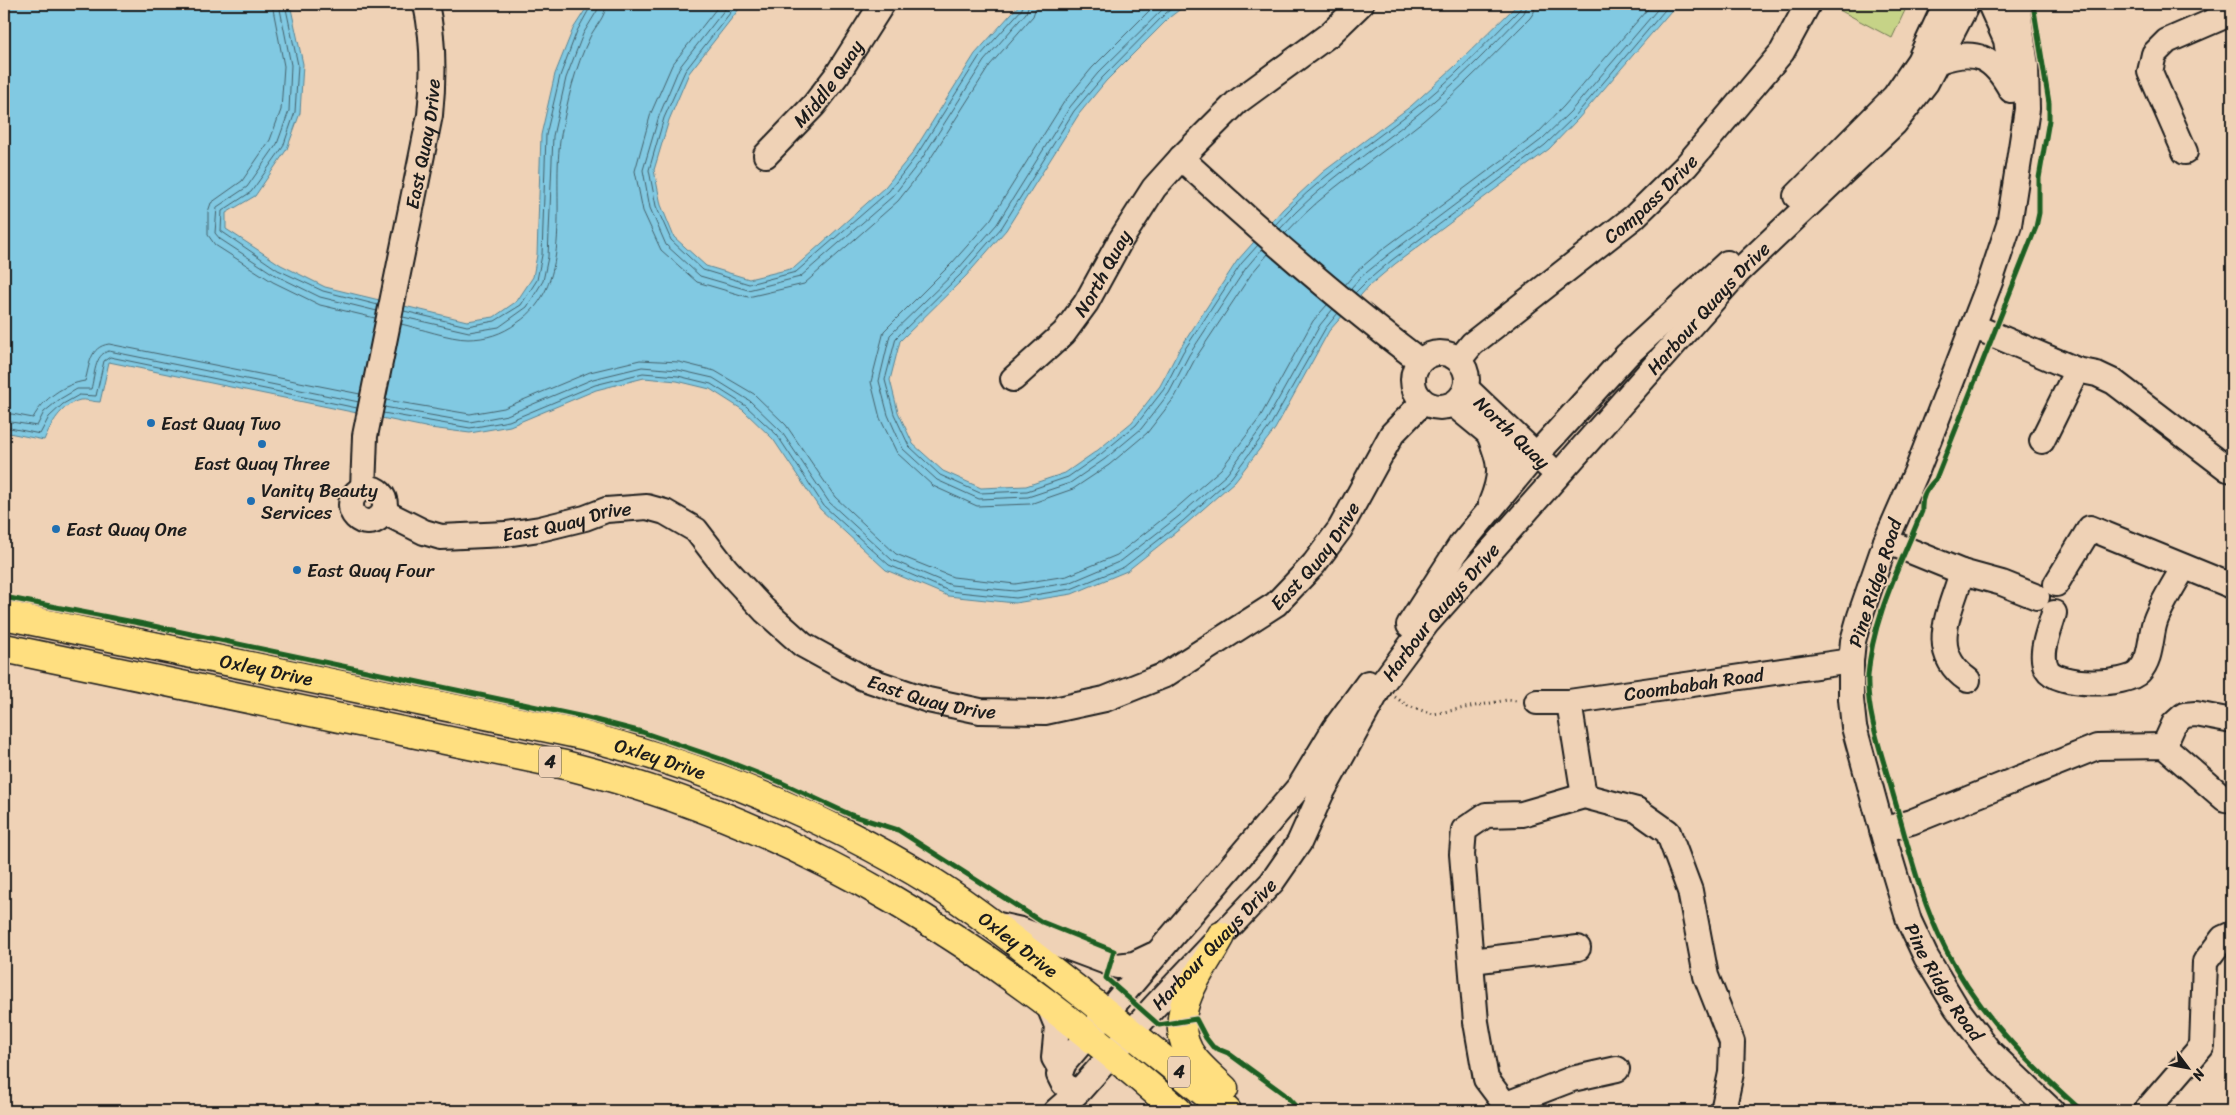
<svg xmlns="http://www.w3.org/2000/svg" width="2236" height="1115" font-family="Sriracha,sans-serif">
  <rect width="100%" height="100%" fill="#efd2b6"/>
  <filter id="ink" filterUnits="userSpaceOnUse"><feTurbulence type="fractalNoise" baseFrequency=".02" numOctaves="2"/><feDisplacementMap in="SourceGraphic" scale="10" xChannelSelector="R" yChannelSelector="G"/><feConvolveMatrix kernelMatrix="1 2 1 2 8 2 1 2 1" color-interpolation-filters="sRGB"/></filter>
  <g filter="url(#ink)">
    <polygon fill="#c6d387" stroke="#717852" points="1828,4 1908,4 1892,38"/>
    <path fill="#81c9e2" stroke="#598493" d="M4,4H290L303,64L300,113L287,149L255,196L226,213V229L281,265L325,287L467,321L494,317L517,301L533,277L537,255L541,135L555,74L573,29L589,4H743L689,73L669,120L654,170L661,205L674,237L706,266L749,279L794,268L885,187L912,154L975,54L1020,4H1187L1170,17L1106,81L1079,114L1006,230L966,276L900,341L890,380L898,412L913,444L943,471L981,488L1026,486L1065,473L1098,450L1132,422L1160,386L1179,350L1237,261L1283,209L1323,172L1411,106L1454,67L1518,4H1677L1578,119L1549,149L1395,264L1369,286L1329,331L1275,429L1235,481L1186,524L1127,571L1072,594L1015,603L948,596L886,570L820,509L773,439L743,410L710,389L677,381L644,378L596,390L510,426L470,433L430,428L109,362L100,402C94,402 85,399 80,400C61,405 51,424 44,440L9,433L4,459Z"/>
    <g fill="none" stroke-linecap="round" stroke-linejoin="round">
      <g stroke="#44616b" stroke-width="1">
        <polyline points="272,4 284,66 281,110 270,140 242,181 211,203 208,212 208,235 215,245 273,282 320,305 375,318"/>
        <polyline points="279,4 291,65 289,111 277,144 247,187 217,207 215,233 220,239 275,275 320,297 377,311"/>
        <polyline points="285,4 298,65 295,112 283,147 251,192 222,211 221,231 278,270 323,291 378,305"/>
        <polyline points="720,4 672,65 651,113 635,171 643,211 661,250 697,282 748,297 804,284 898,201 927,164 990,65 1033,16 1037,4"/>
        <polyline points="729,4 679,68 659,116 643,170 650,208 666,245 700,276 748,290 800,277 893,196 921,160 984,61 1026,13 1029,4"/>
        <polyline points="737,4 685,71 664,118 649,170 656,206 671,240 703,270 749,284 796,272 889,191 916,156 979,57 1022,9 1023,4"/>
        <polyline points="1156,4 1092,68 1064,102 991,219 952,263 884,331 871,382 880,418 897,453 933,486 977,506 1030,504 1073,489 1109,465 1147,433 1175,397 1195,359 1252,273 1268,254"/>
        <polyline points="1168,4 1098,73 1070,107 997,224 958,269 890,335 879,381 888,415 903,449 937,480 979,499 1028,497 1070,483 1105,459 1141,429 1169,393 1189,355 1246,268 1262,249"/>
        <polyline points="1178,4 1166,13 1102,78 1074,111 1002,227 962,273 896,338 885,380 894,414 909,446 940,475 980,493 1027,491 1068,477 1101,454 1136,425 1164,389 1183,352 1241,264 1258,245"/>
        <path d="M1275,225C1314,180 1365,148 1412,111C1451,81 1485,44 1520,9L1521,4"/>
        <path d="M1280,229C1319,184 1370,153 1417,115C1455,85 1490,48 1524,13L1528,4"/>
        <path d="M1285,234C1325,189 1377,158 1423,121C1461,89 1495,53 1530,18L1534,12L1535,4"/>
        <polyline points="1345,285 1356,272 1383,249 1536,135 1564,106 1652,4"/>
        <polyline points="1350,289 1361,277 1388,255 1541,140 1570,112 1662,4"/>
        <polyline points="1355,293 1366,282 1392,260 1545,145 1575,116 1670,4"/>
        <polyline points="404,311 467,326 495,321 521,305 537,280 542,255 546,135 560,76 577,31 592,4"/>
        <polyline points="403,317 469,332 499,327 527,307 543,281 548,257 553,136 566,78 583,34 597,11 599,4"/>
        <path d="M401,324C419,328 450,339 468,339C486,339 502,334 517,323C577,284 550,195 561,135C567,102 575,67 590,37C595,26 606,17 606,4"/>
        <polyline points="386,400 470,414 504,408 590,372 640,360 679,362 715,371 754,394 786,425 835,497 896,554 953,577 1015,584 1067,576 1117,555 1174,510 1221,469 1259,419 1313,321 1327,305"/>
        <polyline points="384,407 470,422 507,415 593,379 642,367 678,370 713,378 750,401 781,431 829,502 892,560 951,585 1015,591 1069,583 1121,561 1179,516 1227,474 1265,423 1320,325 1333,309"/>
        <polyline points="383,413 470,428 509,421 595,385 643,373 678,376 711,384 746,406 777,435 824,506 889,565 949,591 1016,598 1071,589 1124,567 1183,521 1231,478 1270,426 1325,329 1338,313"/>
        <path d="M4,415L12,414L33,418C43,399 64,384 85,381C90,365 89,347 109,344L360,394"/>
        <path d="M4,423L11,422L37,426L44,412L60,399L77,389H91C95,376 94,354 109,351L359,402"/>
        <polyline points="4,435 6,430 10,428 40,434 49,417 63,404 79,395 96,396 104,361 110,357 357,408"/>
      </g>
      <g stroke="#1c1c1c" stroke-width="28">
        <g id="minor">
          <polyline points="1990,4 2006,40 2012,78"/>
          <path id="s1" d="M2017,4L2026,66L2027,109L2009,225L1990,282L1918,468L1886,541L1860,616L1853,641L1851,661V699L1854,727L1887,848L1909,921L1926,957L1956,1007L1989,1051L2052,1111"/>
          <path d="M1939,61C1976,48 1993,57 2011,90"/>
          <polyline points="2185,152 2150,72 2154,54 2167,41 2232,13"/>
          <path id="s2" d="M766,155L814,105L837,75L882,4"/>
          <path d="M1181,158C1258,229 1336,298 1420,361"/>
          <polyline points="1796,196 1895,96 1919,61 1940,16 1953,4"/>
          <polyline points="1973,326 2077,370 2097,374 2114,382 2228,469 2232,470"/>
          <circle cx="1440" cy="380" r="27"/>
          <path id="s3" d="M1459,360L1472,344L1634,217L1686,166L1782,52L1808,4"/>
          <path id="s4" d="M1013,379L1064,333L1086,303L1120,241L1154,188L1181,158L1237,102L1330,34L1361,4"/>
          <path id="s5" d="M1466,388L1548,466"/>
          <polyline points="1453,404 1520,459"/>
          <path d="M1489,434C1501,463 1503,474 1491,503"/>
          <polyline points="2042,441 2077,370"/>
          <circle cx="368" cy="505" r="17"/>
          <path id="s6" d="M363,489L365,436L430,115C434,77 434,41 426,4"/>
          <path id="s7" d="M384,512L424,532L441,537L506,534L540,529L585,518L606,510L647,507L665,512L696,530L726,569L765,611L803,645L863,678L928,700L980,711L1045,712L1105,699L1165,675L1276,604L1314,564L1340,529L1392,434L1423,402"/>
          <polyline points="1886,541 1962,572 2002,583 2037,597"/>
          <path d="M1962,572C1951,611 1926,651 1968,680"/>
          <polyline points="2056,584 2090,528 2232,586"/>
          <path d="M2054,613C2050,629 2038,654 2047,669C2057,687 2126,686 2139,672C2151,659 2150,641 2154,625C2158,609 2175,583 2184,567"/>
          <polyline points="1409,625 1460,546 1527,465 1627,355 1727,263"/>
          <path id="s8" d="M1537,702H1569L1851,661"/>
          <polyline points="1569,702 1584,796"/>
          <polyline points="2164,746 2174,724 2184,715 2196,714 2232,721"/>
          <polyline points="1882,830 1911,822 2097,747 2164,746 2225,799 2232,800"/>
          <polyline points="994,924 1021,930 1117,966 1134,964 1153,955"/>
          <polyline points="1472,961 1578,948"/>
          <polyline points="1048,1004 1057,1026 1054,1058 1061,1070"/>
          <polyline points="1075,1094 1063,1083 1059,1075 1064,1063 1300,786 1335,728 1368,683"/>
          <polyline points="1504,1105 1572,1079 1617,1069"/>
          <path id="s9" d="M1056,1111L1079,1091L1155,1006L1272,882L1299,843L1321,794L1381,685L1427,623L1738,272L1895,123L1926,83L1967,4"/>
          <polyline points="1510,1111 1486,1079 1476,1022 1462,854 1464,830 1486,815 1522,814 1584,796 1637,810 1668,832 1690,891 1706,976 1732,1042 1731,1073 1723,1111"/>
          <polyline points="2146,1111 2202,1046 2205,962 2223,938 2232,934"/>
        </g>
      </g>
      <g stroke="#1c1c1c" stroke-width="31">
        <g id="major">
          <path id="s10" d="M4,615L582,735C705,767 825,816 934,883C972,907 1008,936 1044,964C1106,1012 1166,1061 1227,1111"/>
          <path d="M4,648L565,765C805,825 995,949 1178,1111"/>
          <path d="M1221,936C1200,974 1162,1017 1194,1059C1203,1070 1214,1079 1224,1089"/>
        </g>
      </g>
      <polyline stroke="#1c1c1c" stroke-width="3" stroke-dasharray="1 4" stroke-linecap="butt" points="1395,697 1408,706 1433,714 1507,700 1519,701"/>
      <use href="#minor" stroke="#efd2b6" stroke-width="24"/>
      <use href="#major" stroke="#ffdf80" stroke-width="28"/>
      <g stroke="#efd2b6" stroke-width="8">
        <g id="cycleway">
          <path d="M2033,4L2049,103V120L2039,178V213L2036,227L1936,479C1926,489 1921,497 1922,511C1901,564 1872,618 1868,676C1866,713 1883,758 1893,794C1908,845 1920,899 1945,948C1977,1012 2029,1064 2082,1111"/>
          <polyline points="4,597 144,624 584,717 642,732 724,760 780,782 851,815 898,830 1042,922 1114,951 1106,978 1159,1025 1196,1019 1206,1038 1213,1047 1228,1053 1284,1094 1300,1111"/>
        </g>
      </g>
      <use href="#cycleway" stroke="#1b5e20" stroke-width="5"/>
    </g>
  </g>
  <g fill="#1f6fb2" stroke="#efd2b6" stroke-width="2">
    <circle cx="151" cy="423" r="5"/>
    <circle cx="262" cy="444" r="5"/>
    <circle cx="251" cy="501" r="5"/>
    <circle cx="56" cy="529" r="5"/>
    <circle cx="297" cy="570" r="5"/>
  </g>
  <g text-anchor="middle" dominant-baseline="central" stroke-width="4" stroke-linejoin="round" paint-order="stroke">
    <g fill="#efd2b6" stroke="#5b534a" stroke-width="1">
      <rect x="539" y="746.5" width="22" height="31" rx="4"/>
      <rect x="1168" y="1056.5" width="22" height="31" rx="4"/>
    </g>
    <g font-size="18" font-weight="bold" fill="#1c1c1c">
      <text x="550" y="762">4</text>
      <text x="1179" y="1072">4</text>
    </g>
    <g font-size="19" fill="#1c1c1c" stroke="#efd2b6">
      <text stroke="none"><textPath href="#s2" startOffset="95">Middle Quay</textPath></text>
      <text stroke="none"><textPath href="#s6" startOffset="351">East Quay Drive</textPath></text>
      <text stroke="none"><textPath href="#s3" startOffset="251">Compass Drive</textPath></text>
      <text stroke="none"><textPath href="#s4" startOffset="140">North Quay</textPath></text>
      <text stroke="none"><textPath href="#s9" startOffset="1040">Harbour Quays Drive</textPath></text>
      <text stroke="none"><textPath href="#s5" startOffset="64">North Quay</textPath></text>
      <text stroke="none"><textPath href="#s7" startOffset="190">East Quay Drive</textPath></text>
      <text stroke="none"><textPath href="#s7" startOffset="1059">East Quay Drive</textPath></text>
      <text transform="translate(1875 583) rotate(-72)">Pine Ridge Road</text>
      <text stroke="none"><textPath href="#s9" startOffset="635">Harbour Quays Drive</textPath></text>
      <text stroke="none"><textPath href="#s10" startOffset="268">Oxley Drive</textPath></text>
      <text stroke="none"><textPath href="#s8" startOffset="158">Coombabah Road</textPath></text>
      <text stroke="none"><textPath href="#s7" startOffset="624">East Quay Drive</textPath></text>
      <text stroke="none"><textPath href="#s10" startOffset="672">Oxley Drive</textPath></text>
      <text stroke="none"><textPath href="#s9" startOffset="230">Harbour Quays Drive</textPath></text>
      <text stroke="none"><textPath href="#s10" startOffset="1078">Oxley Drive</textPath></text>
      <text stroke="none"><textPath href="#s1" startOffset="1026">Pine Ridge Road</textPath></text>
    </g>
    <g font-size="19" fill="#1c1c1c" stroke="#efd2b6" text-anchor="start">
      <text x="161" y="423">East Quay Two</text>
      <text x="262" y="463" text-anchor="middle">East Quay Three</text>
      <text x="261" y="490">Vanity Beauty<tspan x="261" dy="22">Services</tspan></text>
      <text x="66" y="529">East Quay One</text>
      <text x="307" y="570">East Quay Four</text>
    </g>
  </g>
  <rect width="2236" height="1115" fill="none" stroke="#efd2b6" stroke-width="20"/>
  <rect x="10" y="10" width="2216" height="1095" fill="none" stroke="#1c1c1c" stroke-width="2" filter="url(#ink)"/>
  <g transform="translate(2188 1068) rotate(122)" stroke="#efd2b6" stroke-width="4" paint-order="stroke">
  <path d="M0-4L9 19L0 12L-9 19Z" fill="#1c1c1c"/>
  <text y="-8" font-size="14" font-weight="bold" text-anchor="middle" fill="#1c1c1c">N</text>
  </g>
</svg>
